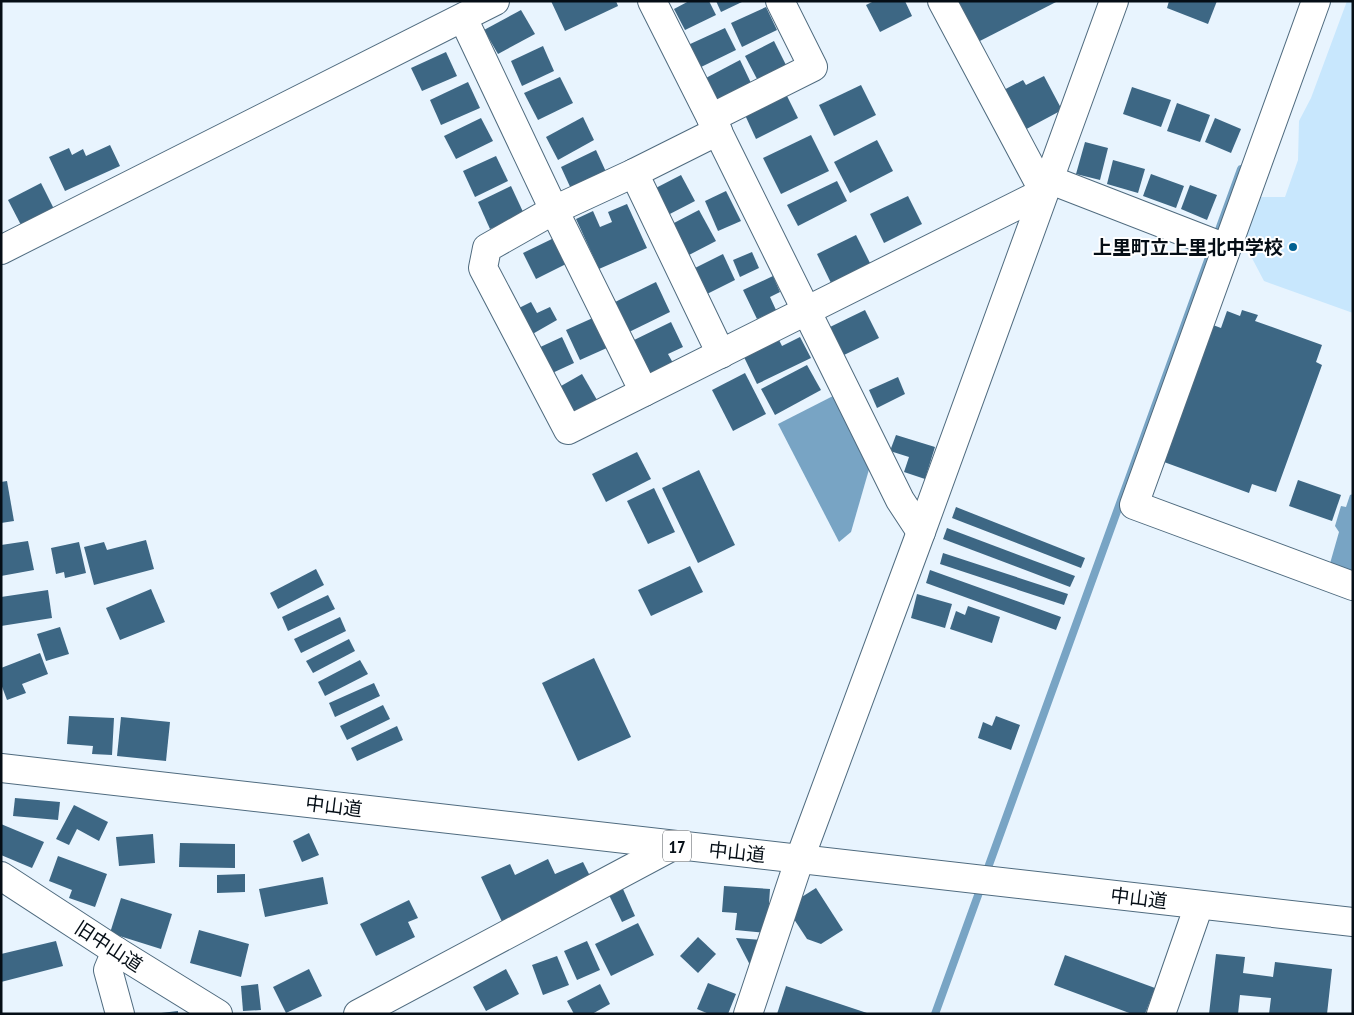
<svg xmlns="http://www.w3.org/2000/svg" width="1354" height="1015" font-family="'PT Sans Narrow','Noto Sans JP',sans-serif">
  <rect width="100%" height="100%" fill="#e8f4fe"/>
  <polygon fill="#c8e7fd" points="1347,1 1353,1 1353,313 1264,281 1243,241 1259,197 1285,197 1298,160 1299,121 1311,98"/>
  <g fill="#78a4c4">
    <polygon points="833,396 870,466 851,532 839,542 778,424"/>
    <polygon points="1353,494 1353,574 1329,567 1339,532 1335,526 1341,506 1346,507 1350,495"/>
  </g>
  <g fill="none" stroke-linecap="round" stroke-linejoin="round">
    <polyline stroke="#78a4c4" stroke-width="8" points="935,1014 1241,169"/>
  </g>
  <g fill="#3d6784">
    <polygon points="551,1 616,1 618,6 565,31"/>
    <polygon points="689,1 709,1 716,15 685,30 674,9"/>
    <polygon points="716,1 744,1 721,12"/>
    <polygon points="874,1 905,1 912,16 880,32 866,5"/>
    <polygon points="956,1 1058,1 974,44"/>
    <polygon points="1169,1 1217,1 1208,24 1167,8"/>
    <polygon points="766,7 777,30 742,47 731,23"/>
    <polygon points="521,10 535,34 498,54 484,30"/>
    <polygon points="725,28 736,50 699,68 688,45"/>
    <polygon points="774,41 786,65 757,79 745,56"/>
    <polygon points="543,46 554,71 522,86 511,61"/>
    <polygon points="446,52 457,76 422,91 411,68"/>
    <polygon points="740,60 751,83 715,101 704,79"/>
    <polygon points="1044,76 1062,110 1019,133 998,93 1023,80 1026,85"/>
    <polygon points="560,77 573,103 538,120 524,93"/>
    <polygon points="468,82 480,108 441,125 430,100"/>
    <polygon points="861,85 876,115 834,136 819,105"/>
    <polygon points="1132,87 1171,100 1161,127 1123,114"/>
    <polygon points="786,94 798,118 756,139 745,115"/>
    <polygon points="1177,103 1210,115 1200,142 1167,131"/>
    <polygon points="583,117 594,140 558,160 546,137"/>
    <polygon points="481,118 493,141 456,159 444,136"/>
    <polygon points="1215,118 1241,129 1231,153 1205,142"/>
    <polygon points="811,135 829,171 781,194 763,158"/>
    <polygon points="877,140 893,171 850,193 834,162"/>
    <polygon points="1085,142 1108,148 1100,180 1076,174"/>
    <polygon points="110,145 120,166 65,191 49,157 69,148 72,155 83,149 86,156"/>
    <polygon points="596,150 607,174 572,191 561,167"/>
    <polygon points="496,156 508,181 475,197 463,171"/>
    <polygon points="1113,160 1145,169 1138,193 1107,184"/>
    <polygon points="1151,174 1184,186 1176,208 1143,196"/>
    <polygon points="681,175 695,201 664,217 650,191"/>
    <polygon points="837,181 847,201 798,226 787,205"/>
    <polygon points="41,183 54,209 21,225 8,200"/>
    <polygon points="1190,185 1217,195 1207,220 1181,209"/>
    <polygon points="511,186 524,214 490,229 478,202"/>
    <polygon points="726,191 741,221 718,231 705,201"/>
    <polygon points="908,196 922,224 884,243 870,214"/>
    <polygon points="627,204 647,248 599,269 576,219 593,211 600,227 612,222 608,212"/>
    <polygon points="699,210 716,241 689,255 672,224"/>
    <polygon points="856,235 870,263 831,283 817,254"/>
    <polygon points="556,237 568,263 536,279 523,253"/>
    <polygon points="752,252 759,268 740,277 733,260"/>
    <polygon points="723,254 735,280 707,294 695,268"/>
    <polygon points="773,276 780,292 770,297 776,310 757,319 743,290"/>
    <polygon points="656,282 670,312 627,333 613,303"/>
    <polygon points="531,302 537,313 550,307 557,320 529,336 515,310"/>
    <polygon points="865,310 879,338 844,355 830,327"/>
    <polygon points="1242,310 1258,315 1255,321 1322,345 1316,362 1322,365 1276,492 1252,484 1249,493 1164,462 1213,325 1221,328 1227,311 1240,316"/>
    <polygon points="595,317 609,347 580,360 566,330"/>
    <polygon points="671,322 683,347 668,354 673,363 648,376 630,342"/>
    <polygon points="562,337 574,363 548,375 536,349"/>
    <polygon points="800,337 811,358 757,384 743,355 778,338 782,346"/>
    <polygon points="807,365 821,390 775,415 761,389"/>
    <polygon points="745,373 766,414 733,431 712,390"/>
    <polygon points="582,374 597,400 568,416 554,390"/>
    <polygon points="898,377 905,394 877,408 869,390"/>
    <polygon points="896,435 935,447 925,479 904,472 909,457 890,451"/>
    <polygon points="637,452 651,479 606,502 592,474"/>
    <polygon points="699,470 735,545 698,563 662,488"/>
    <polygon points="1298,480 1341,495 1332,521 1289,506"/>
    <polygon points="7,481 14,521 1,523 1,482"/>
    <polygon points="654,488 675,532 648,544 627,501"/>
    <polygon points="956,507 1085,558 1081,568 952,518"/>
    <polygon points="947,528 1075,576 1070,587 943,539"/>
    <polygon points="146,540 154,569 94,585 84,547 104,542 107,550"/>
    <polygon points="28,541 34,570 1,576 1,545"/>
    <polygon points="79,542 86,573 65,578 64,572 56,574 51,548"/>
    <polygon points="943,553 1068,594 1064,605 940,564"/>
    <polygon points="690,566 703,592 651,616 638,590"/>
    <polygon points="316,569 324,585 278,609 270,593"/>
    <polygon points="930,570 1061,617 1056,630 926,583"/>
    <polygon points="151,589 165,622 120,640 106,608"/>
    <polygon points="48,590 52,618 1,626 1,597"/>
    <polygon points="917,594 952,604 945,628 911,618"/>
    <polygon points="328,595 335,609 288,631 282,617"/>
    <polygon points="968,606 1000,617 992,643 950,629 956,611 965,615"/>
    <polygon points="340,617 346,631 301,653 294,639"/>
    <polygon points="60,627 69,654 46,661 37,634"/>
    <polygon points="349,639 355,651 313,673 306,661"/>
    <polygon points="40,653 48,674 22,684 26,693 7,700 1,684 1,668"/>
    <polygon points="594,658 631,737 578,761 542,683"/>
    <polygon points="360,660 368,674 325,696 318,682"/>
    <polygon points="374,683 380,696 335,717 329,703"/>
    <polygon points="383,705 390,719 347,740 340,726"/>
    <polygon points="69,716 114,718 112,755 92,754 93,746 67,744"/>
    <polygon points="996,716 1020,725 1011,750 978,738 983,722 992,726"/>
    <polygon points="121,717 170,722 166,761 117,756"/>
    <polygon points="397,726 403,740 357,761 351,748"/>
    <polygon points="15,798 60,802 58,820 13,816"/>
    <polygon points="74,805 108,822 99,841 77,829 69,845 56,839"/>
    <polygon points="1,824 44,842 32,868 1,855"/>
    <polygon points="309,833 319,855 302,862 293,841"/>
    <polygon points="153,834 155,863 119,866 116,837"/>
    <polygon points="180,843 235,844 235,868 179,867"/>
    <polygon points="58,856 107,874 95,907 69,898 72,890 49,881"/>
    <polygon points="548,859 555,874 583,862 594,884 504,926 481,877 510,864 515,875"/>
    <polygon points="245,874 245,892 217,893 217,875"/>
    <polygon points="323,877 328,904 265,917 259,889"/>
    <polygon points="724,886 770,889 767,933 735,930 737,913 722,912"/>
    <polygon points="816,888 843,930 821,944 807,939 786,907"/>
    <polygon points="623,889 635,916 622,922 609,895"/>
    <polygon points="121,898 172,914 161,949 110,933"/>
    <polygon points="409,900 418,918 408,922 415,937 376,956 360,924"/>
    <polygon points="638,923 654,955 611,976 595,944"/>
    <polygon points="199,930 249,944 241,977 190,963"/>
    <polygon points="698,937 716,954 698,973 680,956"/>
    <polygon points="736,938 762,940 750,965"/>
    <polygon points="56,941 63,966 1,982 1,954"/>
    <polygon points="587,941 600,970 577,980 564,951"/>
    <polygon points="1216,954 1245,957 1243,973 1273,977 1275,962 1332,969 1327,1014 1269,1014 1271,998 1240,995 1238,1014 1209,1014"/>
    <polygon points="1065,955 1155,988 1145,1014 1132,1014 1054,985"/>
    <polygon points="557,956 569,985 543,995 532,965"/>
    <polygon points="309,969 322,996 286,1013 273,987"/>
    <polygon points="506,969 519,994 486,1011 473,987"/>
    <polygon points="708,983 736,994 728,1014 709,1014 697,1009"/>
    <polygon points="258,984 261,1010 243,1011 241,986"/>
    <polygon points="600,984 610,1004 592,1014 574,1014 567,1001"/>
    <polygon points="786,986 867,1013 867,1014 777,1014"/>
    <polygon points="178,1011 178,1014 161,1014 161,1013"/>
  </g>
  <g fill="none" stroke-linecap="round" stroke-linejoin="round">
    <g stroke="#4f6b7f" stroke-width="30">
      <g id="street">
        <polyline points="652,1 711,118 900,500 921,532"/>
        <polyline points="1316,1 1134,505 1353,586"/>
        <polyline points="463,18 554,210 644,392"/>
        <polyline points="711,118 813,67 780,1"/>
        <polyline points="718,131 634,173 554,210 487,248 483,268 568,430 1044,192 942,1"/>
        <polyline points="634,173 721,354"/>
        <polyline points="1048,179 1226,248"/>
        <polyline points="1,250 495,1"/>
        <polyline points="116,951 108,970 120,1014"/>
        <polyline points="358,1014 675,845"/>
        <polyline points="748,1014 800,858 921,532 1114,1"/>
        <polyline points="1161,1014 1199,905"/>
      </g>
    </g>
    <g stroke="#4f6b7f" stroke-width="30">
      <polyline id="secondary" points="1,876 116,951 218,1014"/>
    </g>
    <g stroke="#4f6b7f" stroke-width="30">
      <polyline id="highway" points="1,768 1353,922"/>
    </g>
    <use href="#street" stroke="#fff" stroke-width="28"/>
    <use href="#secondary" stroke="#fff" stroke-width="28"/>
    <use href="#highway" stroke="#fff" stroke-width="28"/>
  </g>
  <circle fill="#026191" stroke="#fff" stroke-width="2" cx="1293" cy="247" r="5"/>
  <g text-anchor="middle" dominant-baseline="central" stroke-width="4" stroke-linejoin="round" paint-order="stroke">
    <rect fill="#fff" stroke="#50565c" stroke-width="1" x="663" y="830.5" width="28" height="31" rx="4"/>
    <g font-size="18" font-weight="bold" fill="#050e16">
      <text x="677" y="846">17</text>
    </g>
    <g font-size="19" font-weight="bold" fill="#050e16" stroke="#fff" text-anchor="end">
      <text x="1283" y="247">上里町立上里北中学校</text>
    </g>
    <g font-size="19" fill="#050e16" stroke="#fff">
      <text transform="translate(334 806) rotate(7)">中山道</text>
      <text transform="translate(737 852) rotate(6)">中山道</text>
      <text transform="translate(1139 898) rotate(7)">中山道</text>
      <text transform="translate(109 946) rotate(33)">旧中山道</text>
    </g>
  </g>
  <rect width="1354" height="1015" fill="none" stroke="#050e16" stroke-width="5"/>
</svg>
